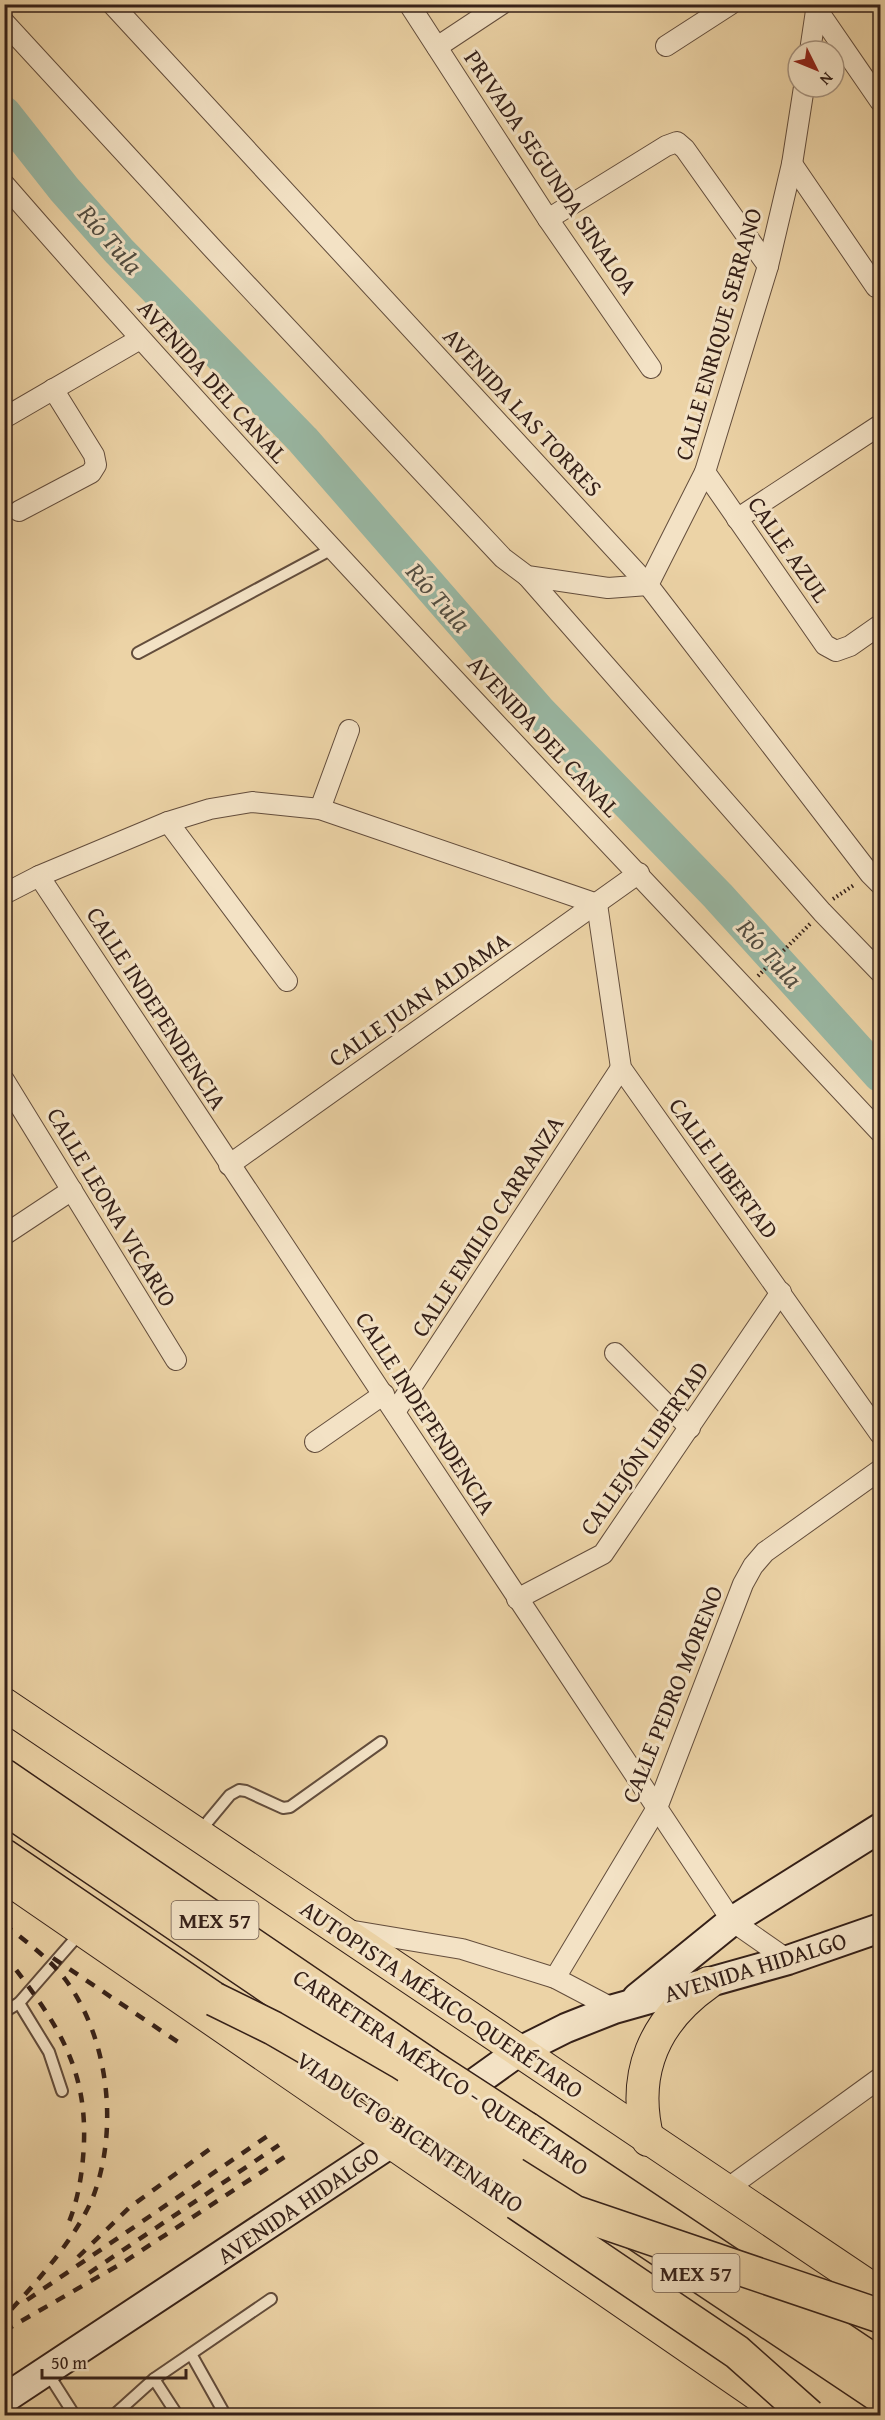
<svg xmlns="http://www.w3.org/2000/svg" width="885" height="2420" font-family="'Gentium Book Plus',serif">
  <rect width="100%" height="100%" fill="#ecd3a6"/>
  <filter id="stains"><feTurbulence type="fractalNoise" baseFrequency=".00333" numOctaves="4"/><feColorMatrix values="0 0 0 0 .2 0 0 0 0 .09 0 0 0 0 .02 0 0 0 .5 -.17"/></filter>
  <radialGradient id="worn" r=".72"><stop offset=".6" stop-color="#630" stop-opacity="0"/><stop offset="1" stop-color="#630" stop-opacity=".3"/></radialGradient>
  <g fill="none" stroke-linecap="round" stroke-linejoin="round">
    <polyline stroke="#99b8a4" stroke-width="34" points="4,113 64,189 119,251 303,440 538,710 718,896 880,1075"/>
    <g stroke="#634d3c" stroke-width="14">
      <g id="service">
        <polyline points="138,653 332,549"/>
        <polyline points="200,1831 230,1795 239,1790 246,1791 283,1808 290,1807 381,1742"/>
        <polyline points="19,2003 49,2052 62,2091"/>
        <polyline points="4,2012 19,2003 81,1932"/>
        <polyline points="191,2354 223,2411"/>
        <polyline points="47,2372 75,2416"/>
        <polyline points="154,2379 178,2416"/>
        <polyline points="113,2416 154,2379 271,2299"/>
      </g>
    </g>
    <g stroke="#634d3c" stroke-width="22">
      <g id="minor">
        <polyline points="112,4 648,585 870,874 880,884"/>
        <polyline points="409,4 548,219 651,368"/>
        <polyline points="816,8 880,101"/>
        <polyline points="4,22 214,250 503,558 527,576 608,588 648,585 705,472 768,266 792,164 804,87"/>
        <polyline points="666,46 731,4"/>
        <polyline points="437,47 502,4"/>
        <polyline points="810,51 817,4"/>
        <polyline points="792,164 876,287"/>
        <path d="M4,184C287,509 587,818 880,1132"/>
        <polyline points="548,219 666,146 677,142 685,149 768,266"/>
        <polyline points="4,418 140,339"/>
        <polyline points="705,472 825,645 836,651 850,646 880,625"/>
        <polyline points="19,511 91,473 96,465 94,455 53,389"/>
        <polyline points="737,519 880,425"/>
        <polyline points="527,576 822,912 880,972"/>
        <polyline points="320,809 349,730"/>
        <polyline points="168,822 287,981"/>
        <polyline points="39,876 732,1921 788,1960"/>
        <polyline points="4,894 39,876 168,822 210,809 252,802 320,809 597,904 621,1068 880,1434"/>
        <polyline points="4,1080 176,1360"/>
        <polyline points="229,1165 639,873"/>
        <polyline points="4,1235 72,1190"/>
        <polyline points="615,1353 690,1428"/>
        <polyline points="395,1412 621,1068"/>
        <polyline points="315,1442 384,1394"/>
        <polyline points="517,1599 603,1554 781,1292"/>
        <polyline points="348,1930 462,1949 555,1978 614,2009"/>
        <polyline points="555,1978 657,1808 743,1584 753,1566 765,1552 880,1470"/>
        <polyline points="724,2191 880,2078"/>
      </g>
    </g>
    <g stroke="#352018" stroke-width="32">
      <g id="secondary">
        <polyline points="637,1998 732,1921 880,1828"/>
        <polyline points="4,2399 391,2143 518,2052 566,2028 614,2009 788,1960 880,1928"/>
      </g>
    </g>
    <g stroke="#352018" stroke-width="34">
      <g id="primary">
        <polyline points="4,1704 880,2294"/>
        <polyline points="20,1887 789,2416"/>
        <path d="M648,2140C631,2074 654,2021 708,1983"/>
      </g>
    </g>
    <g stroke="#352018" stroke-width="36">
      <g id="trunk">
        <polyline points="4,1776 427,2064"/>
        <polyline points="4,1807 414,2085"/>
        <polyline points="527,2129 880,2365"/>
        <polyline points="510,2149 880,2396"/>
      </g>
    </g>
    <g stroke="#352018" stroke-width="36">
      <polyline id="motorway" points="4,1856 214,1999"/>
    </g>
    <g stroke="#352018" stroke-width="4" stroke-dasharray="1.5 3" stroke-linecap="butt">
      <polyline points="833,899 854,885"/>
      <polyline points="758,976 810,924"/>
    </g>
    <use href="#service" stroke="#f3e2c5" stroke-width="10"/>
    <use href="#minor" stroke="#f3e2c5" stroke-width="20"/>
    <use href="#secondary" stroke="#f3e2c5" stroke-width="28"/>
    <use href="#primary" stroke="#ecd3a6" stroke-width="32"/>
    <use href="#trunk" stroke="#ecd3a6" stroke-width="33"/>
    <use href="#motorway" stroke="#ecd3a6" stroke-width="33"/>
    <g stroke="#352018" stroke-width="4.5" stroke-dasharray="10 10" stroke-linecap="butt">
      <path d="M4,1924C25,1941 49,1958 65,1979C109,2038 119,2129 93,2197C76,2238 37,2282 7,2314"/>
      <path d="M4,1954C56,2022 91,2068 83,2158C81,2182 76,2207 66,2229"/>
      <polyline points="53,1958 178,2042"/>
      <polyline points="78,2257 130,2207 214,2146"/>
      <polyline points="89,2273 279,2145"/>
      <polyline points="27,2300 269,2135"/>
      <polyline points="4,2331 124,2262 286,2156"/>
    </g>
    <g stroke="#352018" stroke-width="36" stroke-linecap="butt">
      <g id="trunk-bridge">
        <polyline points="427,2064 527,2129"/>
        <polyline points="414,2085 510,2149"/>
      </g>
    </g>
    <g stroke="#352018" stroke-width="36" stroke-linecap="butt">
      <g id="motorway-bridge">
        <polyline points="214,1999 273,2028 382,2091 574,2212 880,2316"/>
        <polyline points="517,2203 737,2352 809,2416"/>
      </g>
    </g>
    <use href="#trunk-bridge" stroke="#ecd3a6" stroke-width="33"/>
    <use href="#motorway-bridge" stroke="#ecd3a6" stroke-width="33"/>
  </g>
  <g text-anchor="middle" dominant-baseline="central" stroke-width="6" stroke-linejoin="round" paint-order="stroke">
    <g fill="#f3e2c5" stroke="#6e5a4c" stroke-width="1.5">
      <rect x="171.5" y="1901" width="87" height="38" rx="4.5"/>
      <rect x="652.5" y="2254" width="87" height="38" rx="4.5"/>
    </g>
    <g font-size="22" font-weight="bold" fill="#352018">
      <text x="215" y="1920">MEX 57</text>
      <text x="696" y="2273">MEX 57</text>
    </g>
    <g font-size="24" fill="#352018" stroke="#f3e2c5">
      <text transform="translate(551 172) rotate(56)">PRIVADA SEGUNDA SINALOA</text>
      <text transform="translate(718 334) rotate(-74)">CALLE ENRIQUE SERRANO</text>
      <text transform="translate(213 381) rotate(48)">AVENIDA DEL CANAL</text>
      <text transform="translate(523 412) rotate(47)">AVENIDA LAS TORRES</text>
      <text transform="translate(789 549) rotate(55)">CALLE AZUL</text>
      <text transform="translate(544 736) rotate(47)">AVENIDA DEL CANAL</text>
      <text transform="translate(419 999) rotate(-35)">CALLE JUAN ALDAMA</text>
      <text transform="translate(157 1008) rotate(57)">CALLE INDEPENDENCIA</text>
      <text transform="translate(724 1168) rotate(54)">CALLE LIBERTAD</text>
      <text transform="translate(112 1207) rotate(59)">CALLE LEONA VICARIO</text>
      <text transform="translate(487 1226) rotate(-57)">CALLE EMILIO CARRANZA</text>
      <text transform="translate(426 1413) rotate(57)">CALLE INDEPENDENCIA</text>
      <text transform="translate(644 1448) rotate(-55)">CALLEJÓN LIBERTAD</text>
      <text transform="translate(672 1694) rotate(-68)">CALLE PEDRO MORENO</text>
      <text transform="translate(755 1967) rotate(-17)">AVENIDA HIDALGO</text>
      <text transform="translate(442 1999) rotate(34)">AUTOPISTA MÉXICO-QUERÉTARO</text>
      <text transform="translate(441 2072) rotate(34)">CARRETERA MÉXICO - QUERÉTARO</text>
      <text transform="translate(410 2132) rotate(34)">VIADUCTO BICENTENARIO</text>
      <text transform="translate(298 2205) rotate(-34)">AVENIDA HIDALGO</text>
    </g>
    <g font-size="26" font-style="italic" fill="#534e42" stroke="#f3e2c5">
      <text transform="translate(111 239) rotate(49)">Río Tula</text>
      <text transform="translate(439 597) rotate(49)">Río Tula</text>
      <text transform="translate(770 953) rotate(48)">Río Tula</text>
    </g>
  </g>
  <rect width="885" height="2420" fill="none" stroke="#ecd3a6" stroke-width="24"/>
  <rect x="6" y="6" width="873" height="2408" fill="none" stroke="#352018" stroke-width="3"/>
  <rect x="12" y="12" width="861" height="2396" fill="none" stroke="#352018" stroke-width="1.5"/>
  <g transform="translate(816 69) rotate(133)"><circle r="28" fill="#f3e2c5" stroke="#a79480" stroke-width="1.5"/>
  <path d="M0-4.5L10 22L0 15L-10 22Z" fill="#8f2418"/>
  <text y="-9" font-size="16" font-weight="bold" text-anchor="middle" fill="#352018">N</text>
  </g>
  <path d="M42 2369v9h144v-9" fill="none" stroke="#352018" stroke-width="3"/>
  <text x="51" y="2369" font-size="18" fill="#352018" stroke="#f3e2c5" stroke-width="4.5" paint-order="stroke">50 m</text>
  <rect width="100%" height="100%" filter="url(#stains)"/>
  <rect width="100%" height="100%" fill="url(#worn)"/>
</svg>
